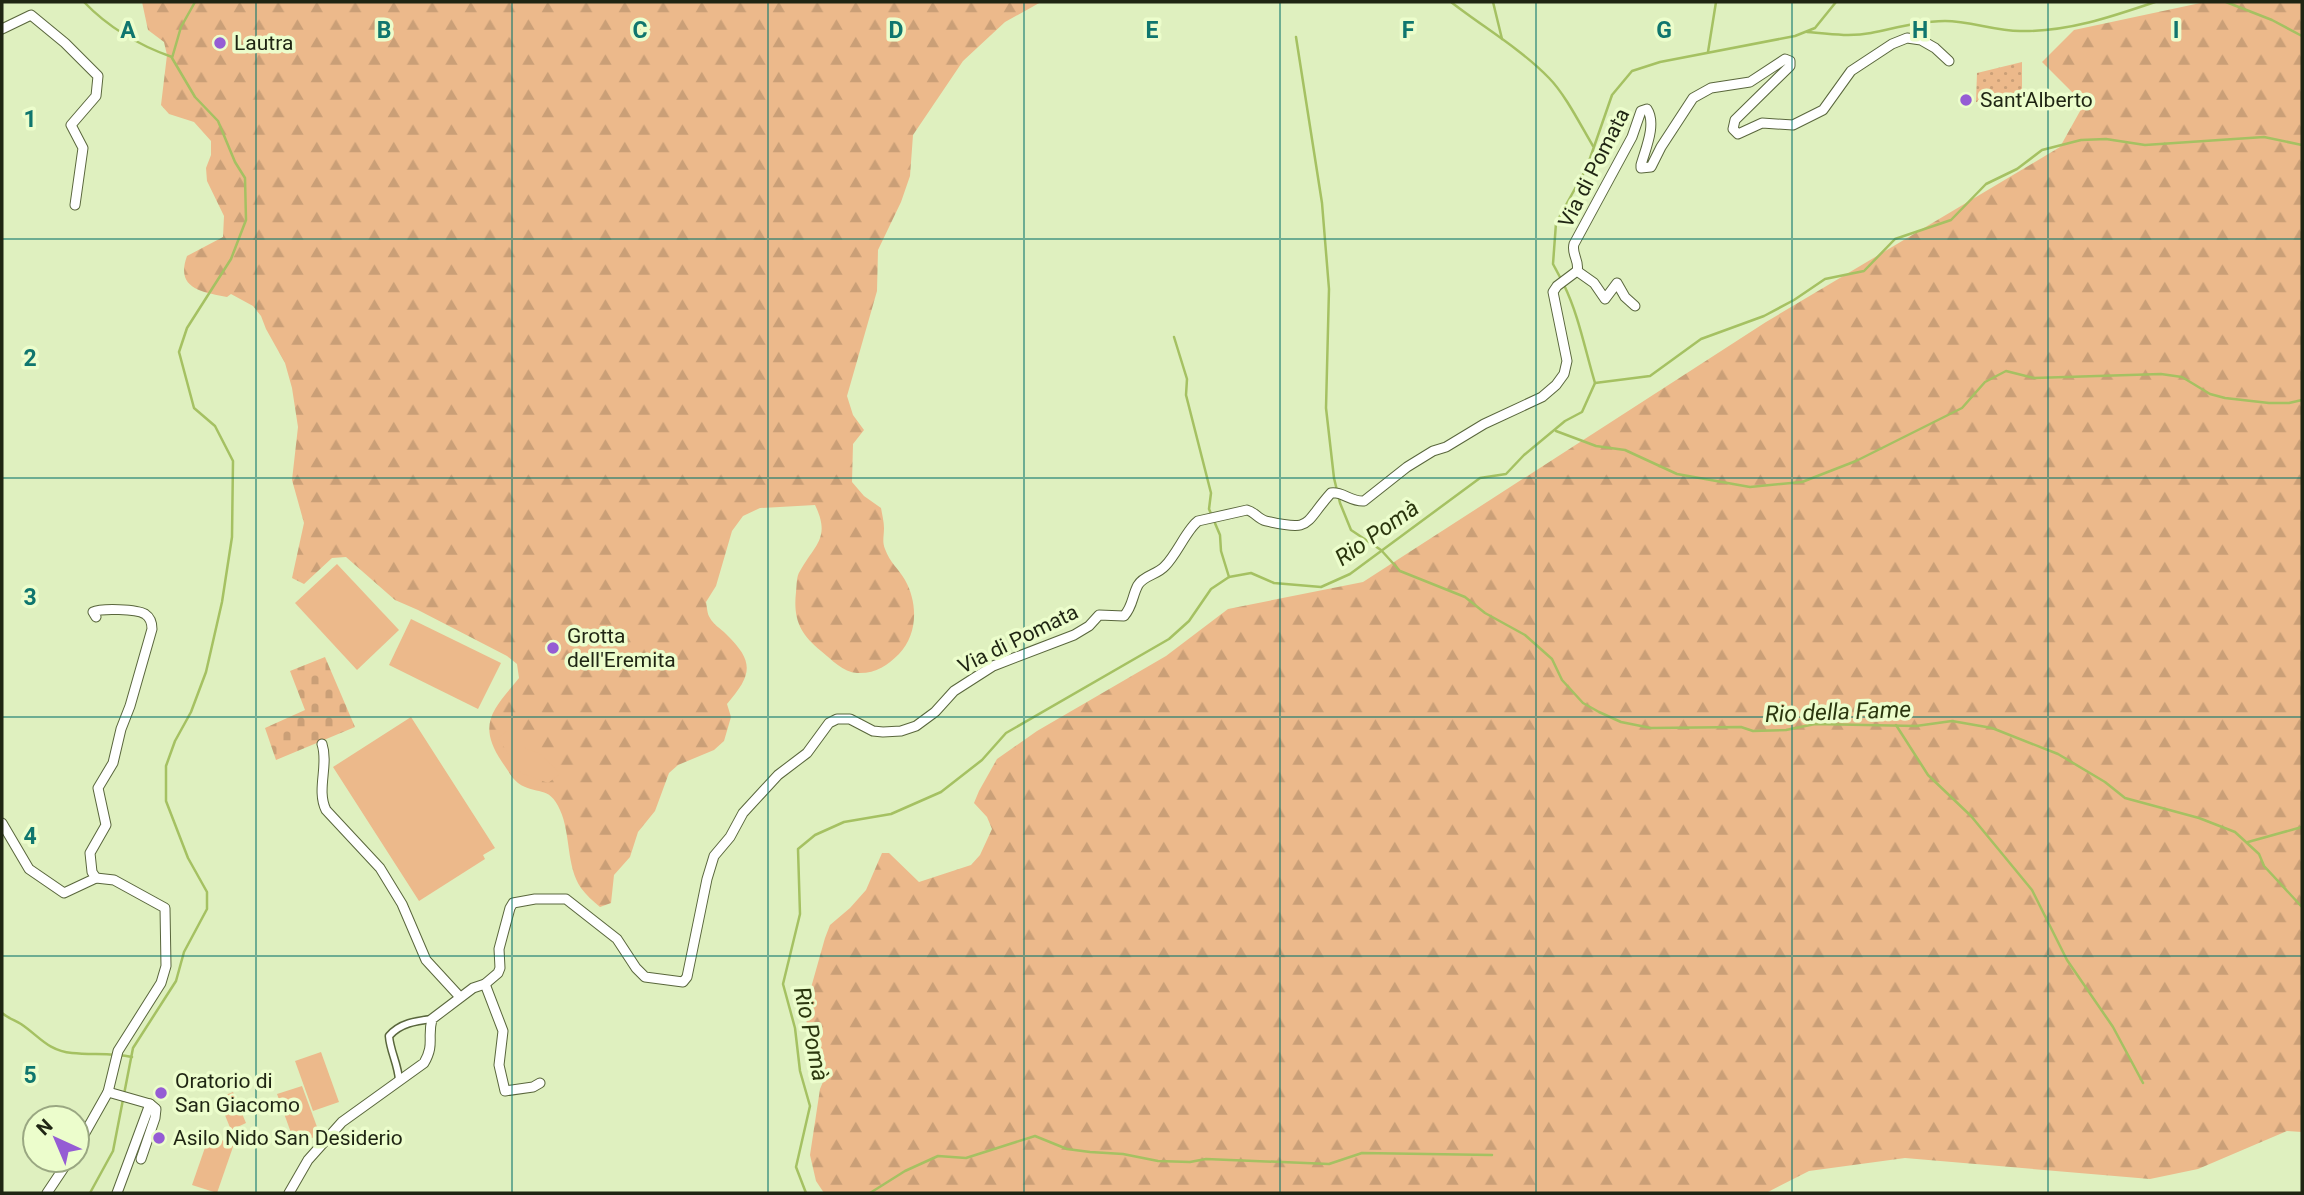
<svg xmlns="http://www.w3.org/2000/svg" width="2304" height="1195" font-family="Roboto,sans-serif">
  <defs>
    <pattern id="grass-dots" width="8" height="8" patternUnits="userSpaceOnUse" patternTransform="scale(1.75)"><rect width="8" height="8" fill="#ecb98b"/><path d="M2 2h.1M6 6h.1" fill="none" stroke="#ca9f77" stroke-width="1.8" stroke-linecap="round"/></pattern>
    <pattern id="forest-firs" width="22" height="20" patternUnits="userSpaceOnUse" patternTransform="scale(1.75)"><rect width="22" height="20" fill="#ecb98b"/><path d="M5 1l3.5 6h-7zM16 11l3.5 6h-7z" fill="#ca9f77"/></pattern>
    <pattern id="cemetery-stones" width="16" height="16" patternUnits="userSpaceOnUse" patternTransform="scale(1.75)"><rect width="16" height="16" fill="#ecb98b"/><path d="M2 7V4a2 2 0 0 1 4 0v3zM10 15v-3a2 2 0 0 1 4 0v3z" fill="#ca9f77"/></pattern>
  </defs>
  <rect width="100%" height="100%" fill="#dff0bf"/>
  <polygon fill="url(#grass-dots)" points="2022,62 2022,97 2002,103 1976,102 1977,73"/>
  <g fill="url(#forest-firs)">
    <path d="M142,2H1041L1005,22L963,61L913,135L910,176L901,202L878,250L877,291L847,396L853,415L864,430L853,444L852,482L864,496L881,508C882,514 884,522 884,528C884,536 882,542 885,549C890,563 898,568 905,580C918,603 918,634 899,654C887,666 875,674 857,673C843,672 832,660 821,651C800,634 793,619 796,592C797,585 796,577 800,571C815,544 831,538 815,505L760,508L743,516L732,531L716,586L706,602C707,606 707,614 710,618C713,624 721,629 726,634C755,662 752,675 727,704L731,717L724,741L714,750L678,765L669,773L655,811L638,832L630,857L614,875L611,903L600,907C593,901 586,895 581,888C566,866 571,834 560,810C549,784 536,796 518,783C512,778 507,769 502,762C476,723 494,709 519,678L517,664L507,656L418,610L395,600L346,557L332,558L304,584L292,578L304,523L292,480L298,427L292,388L285,363L266,329L261,316L253,306L231,294L227,297C202,292 175,289 187,256L223,237L224,216L207,181L206,168L211,155V141L194,122L169,114L161,105L167,55L164,42L148,30Z"/>
    <polygon points="2205,2 2302,2 2302,1132 2287,1131 2198,1169 2150,1179 1905,1158 1809,1171 1766,1193 824,1193 816,1181 810,1155 820,1089 825,1077 821,1060 808,1033 805,1009 825,938 830,925 850,908 866,890 882,853 889,853 919,882 971,865 980,855 992,829 987,817 974,803 979,791 997,759 1037,731 1166,656 1228,609 1363,582 1766,322 2060,147 2084,104 2042,62 2074,30"/>
  </g>
  <polygon fill="url(#cemetery-stones)" points="325,657 355,727 276,760 265,728 305,710 290,671"/>
  <g fill="#ecb98b">
    <polygon points="337,564 399,630 357,670 295,603"/>
    <polygon points="411,619 501,663 478,709 389,665"/>
    <polygon points="411,717 495,848 483,855 485,859 419,901 333,767"/>
    <polygon points="507,731 523,747 542,755 560,774 548,783 521,773 498,738"/>
    <polygon points="321,1052 339,1102 313,1111 295,1061"/>
    <polygon points="302,1086 320,1135 295,1144 277,1094"/>
    <polygon points="233,1092 246,1123 231,1130 218,1098"/>
    <polygon points="209,1136 234,1144 217,1193 192,1185"/>
  </g>
  <g fill="none" stroke-linecap="round" stroke-linejoin="round">
    <g stroke="#a5c162" stroke-width="2.5">
      <path d="M84,2C109,28 138,45 172,57"/>
      <path d="M1451,2C1483,27 1521,49 1549,78C1565,94 1581,126 1593,146"/>
      <polyline points="1493,2 1502,39"/>
      <polyline points="2226,2 2272,20 2302,36"/>
      <path d="M1807,32C1829,34 1850,37 1871,33C1896,28 1920,21 1945,21C1970,21 1995,31 2020,31C2067,32 2111,17 2155,2"/>
      <polyline points="1296,37 1322,203 1329,289 1326,408 1334,478 1340,503 1351,530 1381,550 1400,571 1465,597 1485,613 1525,635 1552,659 1562,680 1583,703 1599,712 1621,722 1651,728 1741,727 1753,731 1786,730 1815,724 1916,726 1952,721 1992,728 2058,754 2105,782 2125,798 2199,818 2235,832 2259,854 2264,866 2302,907"/>
      <polyline points="1708,52 1716,2"/>
      <polyline points="1561,279 1553,264 1556,223 1587,167 1612,95 1632,71 1660,62 1795,36 1815,28 1836,2"/>
      <polyline points="1174,337 1187,379 1186,395 1211,493 1209,509 1220,535 1221,551 1229,577"/>
      <polyline points="1595,383 1650,376 1701,339 1764,316 1794,300 1825,279 1864,271 1895,239 1951,220 1986,184 2017,169 2042,150 2081,140 2106,139 2145,145 2264,137 2302,145"/>
      <polyline points="1556,431 1596,446 1625,450 1677,474 1750,487 1802,482 1856,461 1962,408 1985,382 2006,371 2034,378 2161,374 2182,377 2210,394 2225,398 2269,403 2289,403 2302,400"/>
      <polyline points="1896,725 1928,775 1971,816 2032,890 2067,960 2113,1027 2143,1083"/>
      <polyline points="2248,842 2302,827"/>
      <path d="M2,1013C8,1018 14,1020 21,1024C39,1036 48,1051 72,1053C92,1055 111,1053 132,1057"/>
      <polyline points="90,1193 113,1151 133,1048 176,981 184,952 207,909 207,892 188,858 166,801 166,766 175,741 191,712 206,672 222,602 232,537 233,461 215,426 194,408 179,352 187,328 231,259 246,220 245,178 235,162 218,121 195,97 172,58 181,27 195,2"/>
      <path d="M806,1193L796,1167L810,1106L800,1071L795,1028L783,984L800,914L798,849L815,835L844,822L891,814L941,792L982,760L1006,733L1169,639L1189,621L1211,589L1229,577L1251,573L1274,583L1321,587L1350,574L1480,478L1506,474L1524,455L1565,421L1582,412L1595,383C1585,350 1579,316 1564,285"/>
      <polyline points="870,1193 905,1171 938,1156 966,1158 1035,1136 1067,1149 1090,1152 1123,1154 1158,1161 1190,1162 1206,1159 1329,1164 1362,1153 1492,1155"/>
    </g>
    <g stroke="#59663c" stroke-width="9">
      <path id="pedestrian" d="M399,1080C398,1064 390,1051 389,1036C400,1023 416,1021 432,1019"/>
    </g>
    <g stroke="#59663c" stroke-width="11">
      <g id="minor">
        <polyline points="2,29 31,15 65,43 98,76 96,96 71,125 83,148 75,205"/>
        <path d="M1577,271C1580,261 1571,254 1574,244L1632,137L1641,111L1647,109C1657,124 1645,150 1641,165V168L1651,167L1661,147L1693,98L1711,88L1750,82L1785,59L1790,61V66L1735,120L1733,129L1738,134L1762,123L1793,125L1823,110L1851,71L1892,44L1907,38L1921,40L1935,48L1949,61"/>
        <polyline points="1577,271 1594,283 1605,299 1617,283 1625,297 1635,306"/>
        <path d="M322,744C329,765 316,790 326,810L380,868L402,904L426,960L460,997"/>
        <polyline points="2,823 29,869 64,893 96,878 114,880 165,908 166,966 161,983 118,1051 108,1092 77,1147"/>
        <path d="M96,878L92,872L90,853L106,825L98,788L113,763L121,729L130,706L152,629C152,623 151,618 145,614C137,609 101,608 93,612L96,617"/>
        <polyline points="485,984 503,1031 499,1065 505,1091 533,1087 540,1083"/>
        <polyline points="108,1092 150,1104 117,1193"/>
        <polyline points="141,1159 155,1118 156,1109 150,1104"/>
        <polyline points="47,1193 69,1160"/>
        <path d="M289,1193L308,1160L342,1122L424,1063C435,1044 427,1038 432,1019L473,988L485,984L498,973L500,968L499,949L510,908L513,903L535,899H566L617,939L636,968L645,977L683,982L687,977L707,879L714,856L730,837L743,813L778,775L807,753L829,723L837,719H850L873,731L883,732L901,731L916,726L935,712L954,691L993,666L1074,635L1089,626L1099,615L1124,616C1133,606 1132,596 1138,585C1144,575 1157,575 1165,566C1177,554 1187,529 1198,521L1247,510C1255,512 1258,519 1266,521C1313,532 1303,524 1331,493C1342,491 1351,502 1364,501L1407,467L1433,451L1446,447L1484,424L1542,397L1556,385L1564,374L1567,361L1553,292L1557,286L1577,271"/>
      </g>
    </g>
    <use href="#pedestrian" stroke="#fff" stroke-width="6"/>
    <use href="#minor" stroke="#fff" stroke-width="9"/>
  </g>
  <path fill="none" stroke="#0f766e" stroke-width="2" stroke-opacity="0.55" d="M256,2V1193M512,2V1193M768,2V1193M1024,2V1193M1280,2V1193M1536,2V1193M1792,2V1193M2048,2V1193M2,239H2302M2,478H2302M2,717H2302M2,956H2302"/>
  <g fill="#955cd4" stroke="#ecfdcc" stroke-width="2.5">
    <circle cx="220" cy="43" r="7"/>
    <circle cx="1966" cy="100" r="7"/>
    <circle cx="553" cy="648" r="7"/>
    <circle cx="161" cy="1093" r="7"/>
    <circle cx="159" cy="1138" r="7"/>
  </g>
  <g text-anchor="middle" dominant-baseline="central" stroke-width="7" stroke-linejoin="round" paint-order="stroke">
    <g font-size="21" fill="#1f2513" stroke="#ecfdcc" text-anchor="start">
      <text x="234" y="43">Lautra</text>
      <text x="1980" y="100">Sant'Alberto</text>
      <text x="567" y="636">Grotta<tspan x="567" dy="24">dell'Eremita</tspan></text>
      <text x="175" y="1081">Oratorio di<tspan x="175" dy="24">San Giacomo</tspan></text>
      <text x="173" y="1138">Asilo Nido San Desiderio</text>
    </g>
    <g font-size="21" fill="#1f2513" stroke="#ecfdcc">
      <text transform="translate(1594 168) rotate(-63)">Via di Pomata</text>
      <text transform="translate(1018 639) rotate(-26)">Via di Pomata</text>
    </g>
    <g font-size="23" font-style="italic" fill="#2b360e" stroke="#ecfdcc">
      <text transform="translate(1377 533) rotate(-35)">Rio Pomà</text>
      <text transform="translate(1838 712) rotate(-2)">Rio della Fame</text>
      <text transform="translate(811 1034) rotate(78)">Rio Pomà</text>
    </g>
  </g>
  <g font-size="23" text-anchor="middle" font-weight="bold" fill="#0f766e" stroke="#ecfdcc" stroke-width="7" stroke-linejoin="round" paint-order="stroke">
    <text x="128" y="38">A</text>
    <text x="384" y="38">B</text>
    <text x="640" y="38">C</text>
    <text x="896" y="38">D</text>
    <text x="1152" y="38">E</text>
    <text x="1408" y="38">F</text>
    <text x="1664" y="38">G</text>
    <text x="1920" y="38">H</text>
    <text x="2176" y="38">I</text>
    <text x="30" y="127">1</text>
    <text x="30" y="366">2</text>
    <text x="30" y="605">3</text>
    <text x="30" y="844">4</text>
    <text x="30" y="1083">5</text>
  </g>
  <rect width="2304" height="1195" fill="none" stroke="#1f2513" stroke-width="7"/>
  <g transform="translate(56 1139) rotate(316)"><circle r="33" fill="#ecfdcc" stroke="#9aa782" stroke-width="2"/>
  <path d="M0-5L12 26L0 18L-12 26Z" fill="#955cd4"/>
  <text y="-10" font-size="19" font-weight="bold" text-anchor="middle" fill="#1f2513">N</text>
  </g>
</svg>
